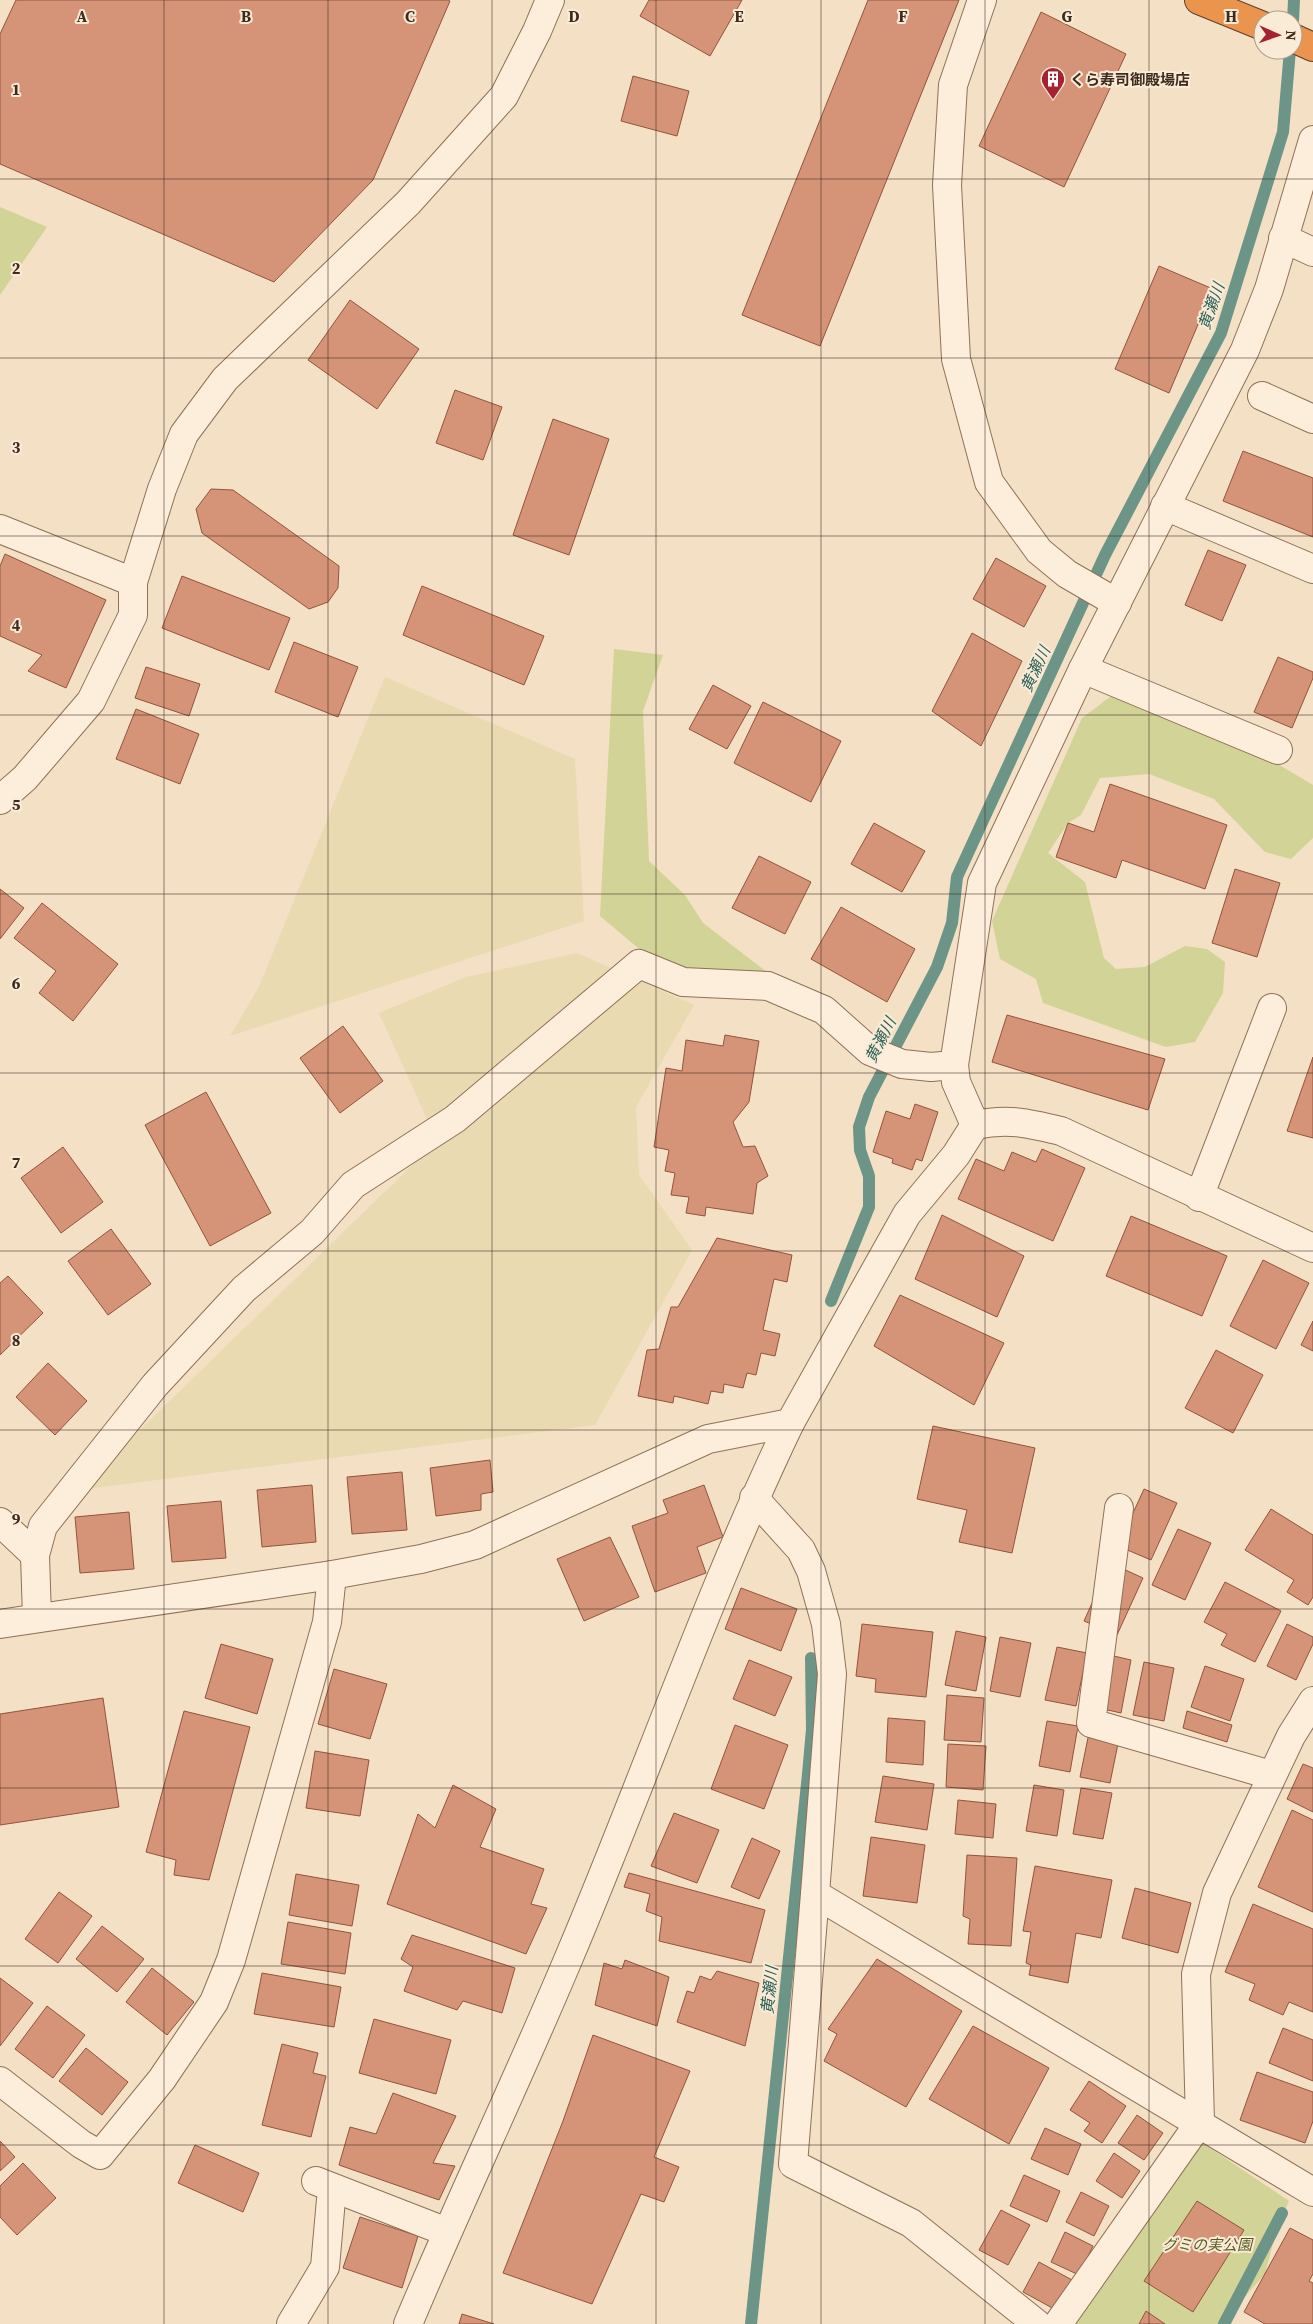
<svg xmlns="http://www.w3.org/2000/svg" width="1313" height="2324" font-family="'Source Serif 4','Noto Sans JP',serif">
  <rect width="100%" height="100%" fill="#f3e0c5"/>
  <g fill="#e9dab1">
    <polygon points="385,677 575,759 584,921 230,1036 259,987"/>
    <polygon points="577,953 694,1005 636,1107 639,1175 692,1250 595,1425 78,1490 437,1141 379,1013 466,977"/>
  </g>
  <g fill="#d2d397">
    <polygon points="0,207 47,227 0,295"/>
    <polygon points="614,649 663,655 643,711 649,861 685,895 703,923 767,972 693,973 650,958 600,916"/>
    <polygon points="1114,694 1239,741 1313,785 1313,838 1291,859 1265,852 1214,799 1149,774 1100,778 1081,815 1068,823 1048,853 1085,882 1104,958 1116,969 1145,967 1185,946 1207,949 1225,962 1223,993 1195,1042 1166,1047 1043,1003 1036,979 1000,959 992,921 1082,718"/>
    <polygon points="1201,2142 1289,2201 1276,2232 1265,2274 1225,2319 1223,2324 1073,2324"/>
  </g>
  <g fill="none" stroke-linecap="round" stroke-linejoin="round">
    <g stroke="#6c9587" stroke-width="12">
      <polyline points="1293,20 1294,0"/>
      <polyline points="831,1301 869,1207 869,1176 860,1150 859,1127 869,1097 937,967 952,923 957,877 1105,555 1221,333 1283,132 1290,50"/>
      <polyline points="751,2324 808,1774 812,1729 811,1658"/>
      <polyline points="1224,2324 1282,2213"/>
    </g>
  </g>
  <g fill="#d59477" stroke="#92543c">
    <polygon points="16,0 448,0 450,1 373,180 274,282 0,164 0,34"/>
    <polygon points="649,0 742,0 710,56 640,16"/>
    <polygon points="868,0 959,0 820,346 742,315"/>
    <polygon points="1041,12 1126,54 1064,187 979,146"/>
    <polygon points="633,76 689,91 677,136 621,121"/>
    <polygon points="1159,266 1213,289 1169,393 1115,369"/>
    <polygon points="350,300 419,349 377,409 308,360"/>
    <polygon points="455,390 502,407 483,460 436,443"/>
    <polygon points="553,419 609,439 569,555 513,535"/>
    <polygon points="1243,451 1313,478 1313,537 1223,501"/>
    <polygon points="211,489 233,490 339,566 338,588 328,602 309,609 202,533 196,509"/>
    <polygon points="1208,550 1246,565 1222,621 1185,605"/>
    <polygon points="5,554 106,600 66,688 28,671 42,655 0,636 0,566"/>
    <polygon points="996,558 1046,586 1024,627 973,599"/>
    <polygon points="182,576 290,618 269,670 162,628"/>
    <polygon points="422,586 544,636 524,685 403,635"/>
    <polygon points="972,633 1022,661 981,746 932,711"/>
    <polygon points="294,642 358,667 338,717 275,692"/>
    <polygon points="1278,657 1313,672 1313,678 1292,728 1254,712"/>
    <polygon points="146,667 200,684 189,716 135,698"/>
    <polygon points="713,685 751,706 727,749 689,729"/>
    <polygon points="763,702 841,741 811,802 734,763"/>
    <polygon points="136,709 199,734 180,784 116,759"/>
    <polygon points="1110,784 1227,825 1205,889 1122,860 1116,878 1056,857 1068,823 1094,832"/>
    <polygon points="874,823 925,851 902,892 851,864"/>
    <polygon points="759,856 811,882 785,934 732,908"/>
    <polygon points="1235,869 1280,883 1257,957 1212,943"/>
    <polygon points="0,889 24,908 0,939"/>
    <polygon points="42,903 118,964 73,1021 39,993 56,971 14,938"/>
    <polygon points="841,907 915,949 887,1002 811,959"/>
    <polygon points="1007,1015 1165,1059 1148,1110 992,1062"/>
    <polygon points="343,1026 383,1081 340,1113 300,1058"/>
    <polygon points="725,1035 759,1041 749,1102 733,1122 743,1147 755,1146 768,1176 757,1183 753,1214 706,1207 705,1216 686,1213 689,1197 671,1195 675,1173 665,1171 669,1150 654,1147 666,1068 682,1071 686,1040 723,1046"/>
    <polygon points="1313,1057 1313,1138 1287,1131"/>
    <polygon points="206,1092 271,1213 210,1246 145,1125"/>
    <polygon points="915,1104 938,1112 922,1161 916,1159 912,1170 892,1163 893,1159 873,1152 886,1111 910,1119"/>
    <polygon points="63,1147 103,1202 61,1233 21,1178"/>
    <polygon points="1042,1149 1085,1168 1053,1241 958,1199 976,1159 1004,1171 1012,1152 1036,1162"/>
    <polygon points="942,1215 1024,1256 997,1317 915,1279"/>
    <polygon points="1131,1216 1227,1256 1202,1316 1106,1276"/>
    <polygon points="111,1229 151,1284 108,1315 68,1261"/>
    <polygon points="717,1238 792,1255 787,1282 774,1279 763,1330 780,1334 775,1356 761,1353 756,1375 747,1373 743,1388 724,1384 723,1393 711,1391 708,1404 674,1396 673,1403 638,1396 647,1350 659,1349 671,1307 678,1307"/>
    <polygon points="1263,1260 1309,1283 1276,1349 1230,1326"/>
    <polygon points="8,1276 43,1313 0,1355 0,1283"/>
    <polygon points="900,1295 1004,1343 974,1405 874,1346"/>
    <polygon points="1313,1321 1313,1351 1301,1345"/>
    <polygon points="1216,1350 1263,1375 1233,1433 1185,1408"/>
    <polygon points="48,1363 87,1401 55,1435 16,1397"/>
    <polygon points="933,1426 1035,1448 1012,1553 959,1542 967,1510 917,1499"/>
    <polygon points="490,1460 493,1492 481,1494 481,1510 436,1516 430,1468"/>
    <polygon points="402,1472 407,1530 352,1534 347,1477"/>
    <polygon points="312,1485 316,1542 262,1547 257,1490"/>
    <polygon points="704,1485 723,1537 697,1547 706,1573 655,1592 632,1526 668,1513 663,1500"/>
    <polygon points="1144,1489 1177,1503 1151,1560 1118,1546"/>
    <polygon points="221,1501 226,1558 172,1562 167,1506"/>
    <polygon points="1271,1509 1313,1535 1313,1597 1308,1605 1287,1592 1294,1580 1245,1550"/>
    <polygon points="129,1512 134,1569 80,1573 75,1517"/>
    <polygon points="1178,1529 1211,1543 1185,1600 1152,1585"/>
    <polygon points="610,1537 639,1597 584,1621 557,1559"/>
    <polygon points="1110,1563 1143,1578 1117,1635 1084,1621"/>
    <polygon points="1225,1582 1281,1611 1255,1662 1221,1645 1227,1634 1204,1622"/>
    <polygon points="741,1588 797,1609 781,1651 725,1629"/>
    <polygon points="862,1624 933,1632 926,1697 875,1692 876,1679 856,1676"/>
    <polygon points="1287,1624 1313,1637 1313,1644 1296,1680 1267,1666"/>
    <polygon points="956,1631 986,1637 976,1691 945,1685"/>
    <polygon points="1000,1637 1031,1643 1020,1697 990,1691"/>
    <polygon points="221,1644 273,1659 257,1714 205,1698"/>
    <polygon points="1057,1647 1087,1653 1076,1706 1045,1700"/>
    <polygon points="1101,1653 1131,1660 1121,1713 1090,1706"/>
    <polygon points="749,1660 792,1677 775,1716 733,1699"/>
    <polygon points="1144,1662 1174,1668 1164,1721 1133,1715"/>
    <polygon points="1205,1666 1244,1679 1230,1721 1191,1707"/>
    <polygon points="334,1669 387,1684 370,1739 318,1724"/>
    <polygon points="947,1695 984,1698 981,1742 944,1740"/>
    <polygon points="103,1698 119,1807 0,1825 0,1714"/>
    <polygon points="184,1711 250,1727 209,1880 174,1875 176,1860 146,1852"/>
    <polygon points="1187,1711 1232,1725 1227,1742 1183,1728"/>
    <polygon points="888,1718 925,1721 923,1765 886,1762"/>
    <polygon points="1047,1721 1078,1726 1070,1772 1039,1766"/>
    <polygon points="1091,1723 1121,1729 1110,1783 1080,1777"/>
    <polygon points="735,1725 788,1745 764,1809 711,1789"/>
    <polygon points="948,1744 986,1746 983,1790 946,1787"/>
    <polygon points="315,1751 369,1760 360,1816 306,1808"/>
    <polygon points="1303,1764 1313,1768 1313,1812 1287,1799"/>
    <polygon points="883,1776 934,1784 927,1830 875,1822"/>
    <polygon points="453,1785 496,1809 480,1847 544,1869 531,1904 547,1908 526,1954 387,1904 418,1814 435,1828"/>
    <polygon points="1034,1785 1064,1790 1057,1836 1026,1831"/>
    <polygon points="1081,1788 1112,1793 1103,1839 1073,1834"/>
    <polygon points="958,1800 996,1804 993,1838 955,1834"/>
    <polygon points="1292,1810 1313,1820 1313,1912 1258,1887"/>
    <polygon points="674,1813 719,1830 697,1883 651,1866"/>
    <polygon points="871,1837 925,1845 917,1903 863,1896"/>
    <polygon points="752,1838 780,1851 759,1899 731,1887"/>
    <polygon points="967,1855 1017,1858 1011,1946 968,1944 970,1919 963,1916"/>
    <polygon points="1035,1866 1112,1880 1101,1938 1076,1933 1068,1983 1029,1975 1031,1965 1026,1963 1031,1932 1023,1931"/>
    <polygon points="629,1873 765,1910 751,1963 659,1941 662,1917 646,1911 650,1894 624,1887"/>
    <polygon points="296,1874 359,1885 352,1926 289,1915"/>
    <polygon points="1135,1888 1191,1903 1178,1953 1122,1938"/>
    <polygon points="59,1892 92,1916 58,1963 25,1939"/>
    <polygon points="1253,1904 1313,1929 1313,2012 1289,2002 1283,2015 1249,2000 1255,1984 1225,1972"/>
    <polygon points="288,1922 351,1933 345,1974 281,1964"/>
    <polygon points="102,1926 144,1959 117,1992 76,1959"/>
    <polygon points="412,1935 515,1968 502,2013 463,2001 457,2010 404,1991 413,1967 401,1959"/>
    <polygon points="877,1959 962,2011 906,2107 824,2061 837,2034 828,2029"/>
    <polygon points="625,1960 669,1977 657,2026 595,2005 604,1963 622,1969"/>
    <polygon points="152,1968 194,2002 167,2035 126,2002"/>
    <polygon points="717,1971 759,1983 745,2046 677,2022 687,1991 694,1993 700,1976 711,1980"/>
    <polygon points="262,1973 341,1987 334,2027 254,2014"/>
    <polygon points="0,1978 33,2003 0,2046"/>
    <polygon points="47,2006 85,2035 53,2078 15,2049"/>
    <polygon points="374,2019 451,2040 436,2094 359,2073"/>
    <polygon points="973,2026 1049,2068 1009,2144 929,2099"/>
    <polygon points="1283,2028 1313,2040 1313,2081 1269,2063"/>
    <polygon points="593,2035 690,2071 654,2157 679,2167 664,2202 641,2194 592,2304 503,2273 563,2121"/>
    <polygon points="282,2044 318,2053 313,2073 326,2076 311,2137 262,2125"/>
    <polygon points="86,2048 128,2082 102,2115 59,2081"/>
    <polygon points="1257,2072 1313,2092 1313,2121 1305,2143 1240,2120"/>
    <polygon points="1089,2081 1126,2106 1102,2143 1084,2131 1090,2123 1070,2110"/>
    <polygon points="393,2093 456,2116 433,2163 455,2166 439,2200 339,2165 350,2127 376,2134"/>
    <polygon points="1137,2115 1163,2133 1144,2160 1118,2143"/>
    <polygon points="1045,2128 1081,2144 1068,2175 1031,2159"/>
    <polygon points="0,2141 15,2157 0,2171"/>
    <polygon points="195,2145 259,2173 243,2212 178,2183"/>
    <polygon points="1114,2153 1140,2171 1122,2198 1096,2181"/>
    <polygon points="23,2163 56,2198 17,2235 0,2217 0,2186"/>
    <polygon points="1024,2175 1060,2191 1047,2222 1010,2206"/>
    <polygon points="1081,2192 1109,2206 1094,2236 1066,2222"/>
    <polygon points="1197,2201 1244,2230 1193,2312 1144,2281"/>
    <polygon points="1001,2210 1030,2225 1008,2265 979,2250"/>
    <polygon points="360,2217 418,2236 402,2288 343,2268"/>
    <polygon points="1290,2228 1313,2240 1313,2274 1309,2281 1313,2283 1313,2324 1265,2324 1244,2312"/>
    <polygon points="1065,2232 1093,2246 1079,2275 1051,2262"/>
    <polygon points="1039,2262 1072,2280 1056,2310 1023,2292"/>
    <polygon points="1146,2311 1165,2324 1139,2324"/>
    <polygon points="462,2314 494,2324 459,2324"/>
  </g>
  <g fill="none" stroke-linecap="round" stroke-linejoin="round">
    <g stroke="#907059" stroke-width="30">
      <g id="minor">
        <polyline points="982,0 953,85 947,185 956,359 989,482 1039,551 1067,574 1117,603"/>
        <polyline points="1283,238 1313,252"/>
        <polyline points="1262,396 1313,419"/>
        <polyline points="1165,506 1313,569"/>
        <polyline points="0,529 133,582"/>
        <polyline points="1083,669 1278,750"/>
        <polyline points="0,800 25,778 91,701 133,615 133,582 162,489 184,434 225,379 408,203 504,96 537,31 550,0"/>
        <polyline points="975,1125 956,1082 954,1065 982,883 1083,669 1245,350 1269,289 1313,140"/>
        <polyline points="1199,1197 1272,1008"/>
        <polyline points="754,1498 801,1550 811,1571 826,1624 832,1674 815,1894 1313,2192"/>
        <polyline points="1119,1508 1091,1723 1271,1775"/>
        <polyline points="0,1522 35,1555"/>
        <polyline points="37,1618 35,1555 43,1526 155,1385 244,1289 312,1232 353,1185 455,1119 639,964 683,982 768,986 824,1010 870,1051 902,1064 931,1067 954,1065"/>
        <path d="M0,1624L332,1575L421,1559L475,1545L708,1439L790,1423L907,1214L956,1155L975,1125C1008,1118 1028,1123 1061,1131L1313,1248"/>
        <polyline points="815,1894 793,2164 911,2223 1037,2324"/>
        <polyline points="0,2081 81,2144 100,2155 162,2079 214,2002 231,1960 327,1622 332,1575"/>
        <polyline points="316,2181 447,2232"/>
        <polyline points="291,2324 325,2267 332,2188"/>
        <path d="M408,2324C460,2200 518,2079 570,1955C645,1778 707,1596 790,1423"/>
        <polyline points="1058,2324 1200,2122 1196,1974 1217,1893 1291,1736 1313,1701"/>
      </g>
    </g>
    <g stroke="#5e3e2d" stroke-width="30">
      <g id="highway">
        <polyline points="1199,0 1263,26"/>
        <polyline points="1293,38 1313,47"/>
      </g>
    </g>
    <use href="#minor" stroke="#fceeda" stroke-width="28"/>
    <use href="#highway" stroke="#ea944e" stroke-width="28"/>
  </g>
  <path fill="none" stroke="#3f2a1e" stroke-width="1" stroke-opacity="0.55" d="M164,0V2324M328,0V2324M492,0V2324M656,0V2324M821,0V2324M985,0V2324M1149,0V2324M0,179H1313M0,358H1313M0,536H1313M0,715H1313M0,894H1313M0,1073H1313M0,1251H1313M0,1430H1313M0,1609H1313M0,1788H1313M0,1966H1313M0,2145H1313"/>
  <defs>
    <g id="building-pin" transform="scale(1.25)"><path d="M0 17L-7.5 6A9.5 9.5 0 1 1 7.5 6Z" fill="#a62231" stroke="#f9ebd6"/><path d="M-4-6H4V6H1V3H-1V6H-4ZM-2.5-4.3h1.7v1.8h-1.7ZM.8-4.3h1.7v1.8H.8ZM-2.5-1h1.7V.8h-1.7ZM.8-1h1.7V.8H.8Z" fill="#fff"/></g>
  </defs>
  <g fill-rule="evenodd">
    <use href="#building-pin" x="1053" y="79"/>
  </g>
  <g text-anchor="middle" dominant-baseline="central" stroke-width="4" stroke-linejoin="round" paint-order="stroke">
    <g font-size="15" font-weight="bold" fill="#3f2a1e" stroke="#f9ebd6" text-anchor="start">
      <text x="1070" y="79">くら寿司御殿場店</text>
    </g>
    <g font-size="15" font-style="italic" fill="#555e22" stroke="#f9ebd6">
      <text x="1207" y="2244">グミの実公園</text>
    </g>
    <g font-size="16" font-style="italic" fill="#2c6057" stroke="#f9ebd6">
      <text transform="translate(1211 306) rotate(-71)">黄瀬川</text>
      <text transform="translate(1035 669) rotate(-65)">黄瀬川</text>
      <text transform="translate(880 1040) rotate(-63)">黄瀬川</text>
      <text transform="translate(769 1990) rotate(-84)">黄瀬川</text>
    </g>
  </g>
  <g font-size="16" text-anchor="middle" font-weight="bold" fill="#3f2a1e" stroke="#f9ebd6" stroke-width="4" stroke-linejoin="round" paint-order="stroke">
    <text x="82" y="22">A</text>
    <text x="246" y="22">B</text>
    <text x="410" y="22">C</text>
    <text x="574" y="22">D</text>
    <text x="739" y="22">E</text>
    <text x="903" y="22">F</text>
    <text x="1067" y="22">G</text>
    <text x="1231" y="22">H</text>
    <text x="16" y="95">1</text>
    <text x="16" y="274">2</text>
    <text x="16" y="453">3</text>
    <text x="16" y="631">4</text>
    <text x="16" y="810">5</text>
    <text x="16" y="989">6</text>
    <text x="16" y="1168">7</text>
    <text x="16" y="1346">8</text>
    <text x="16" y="1525">9</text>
  </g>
  <g transform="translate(1278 35) rotate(92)"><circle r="24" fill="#f9ebd6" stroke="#af9e8c"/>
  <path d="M0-4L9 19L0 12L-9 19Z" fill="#a62231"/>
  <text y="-8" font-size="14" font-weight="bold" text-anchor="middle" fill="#3f2a1e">N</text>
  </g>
</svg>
